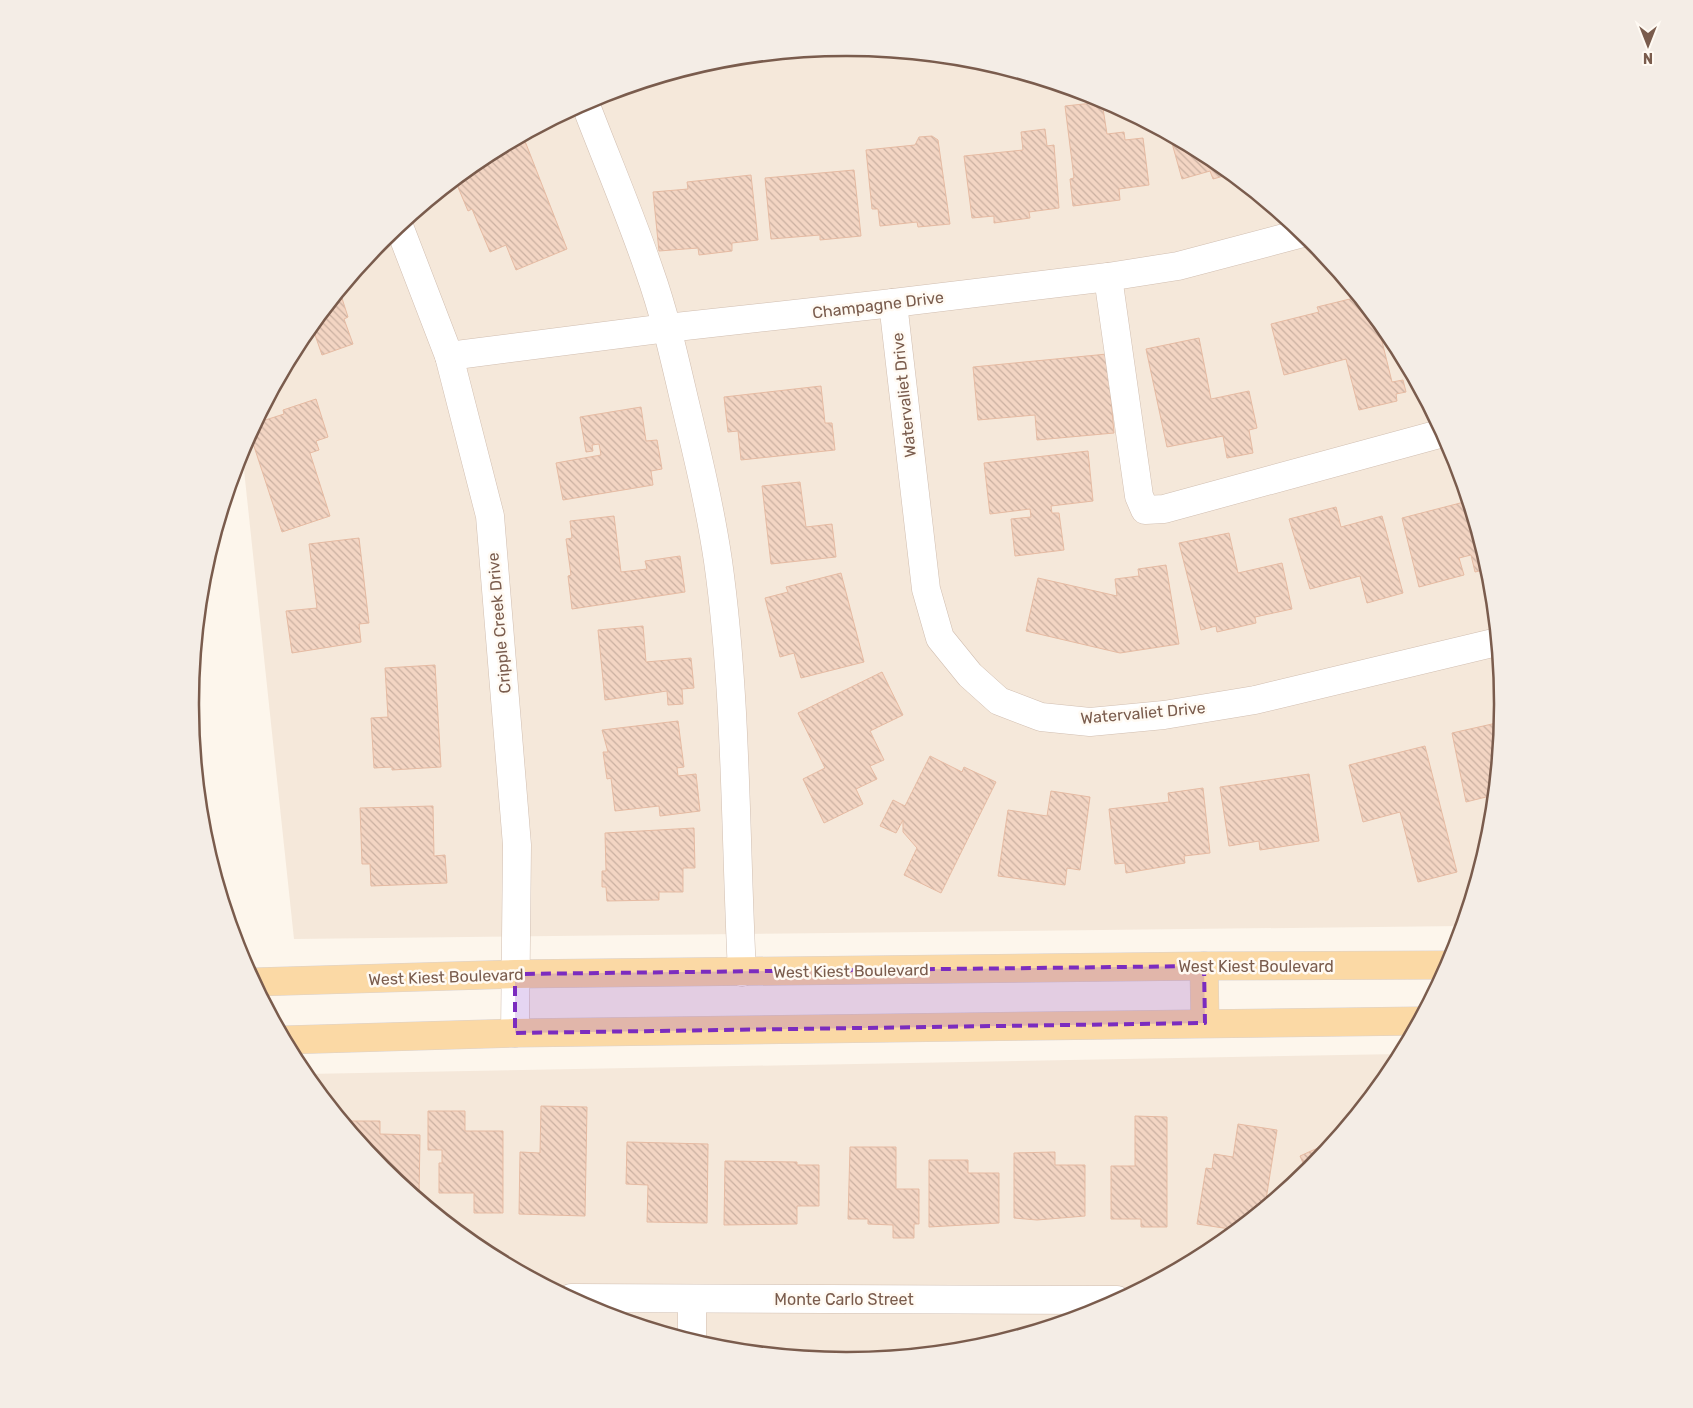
<svg xmlns="http://www.w3.org/2000/svg" width="1693" height="1408" font-family="Rubik,sans-serif">
  <defs>
    <pattern id="building-back-hatch" width="6" height="6" patternUnits="userSpaceOnUse" patternTransform="scale(1.25)"><rect width="6" height="6" fill="#f3d5c3"/><path d="M-1 5l2 2M0 0l6 6M5-1l2 2" fill="none" stroke="#cab0a1"/></pattern>
  </defs>
  <rect width="100%" height="100%" fill="#fdf6ec"/>
  <g fill="#f5e8da">
    <polygon points="847,48 975,60 1098,98 1211,158 1311,240 1393,340 1453,453 1490,576 1503,704 1490,832 1462,926 294,939 244,470 239,456 301,339 382,240 482,158 596,97 719,60"/>
    <polygon points="1400,1054 1392,1069 1311,1168 1211,1250 1097,1311 974,1348 846,1360 718,1348 595,1310 482,1250 382,1168 305,1074"/>
  </g>
  <g fill="url(#building-back-hatch)" stroke="#e6bba3">
    <polygon points="843,48 847,48 864,49 843,52"/>
    <polygon points="873,50 891,52 891,54 874,56"/>
    <polygon points="719,60 721,60 721,63 702,65"/>
    <polygon points="1102,102 1107,134 1124,132 1125,140 1143,138 1149,185 1119,189 1120,200 1073,206 1070,179 1074,178 1065,106"/>
    <polygon points="1045,129 1047,146 1054,145 1059,208 1029,212 1030,218 994,223 994,216 972,218 964,156 1023,150 1021,132"/>
    <polygon points="523,136 567,249 516,270 506,245 490,252 472,209 468,211 455,180 482,158"/>
    <polygon points="932,136 938,140 950,224 918,227 917,222 880,226 878,209 872,209 866,150 915,145 919,137"/>
    <polygon points="1170,136 1211,158 1231,174 1213,179 1210,171 1182,179"/>
    <polygon points="854,170 861,236 820,240 820,235 771,239 765,178"/>
    <polygon points="751,175 758,240 732,243 732,251 699,255 698,248 659,251 653,192 688,189 687,182"/>
    <polygon points="340,292 348,317 344,319 353,344 322,355 313,329 308,330"/>
    <polygon points="1358,297 1359,302 1362,302 1377,321 1392,382 1403,380 1406,392 1396,394 1397,401 1359,410 1346,359 1284,375 1271,324 1319,312 1317,307"/>
    <polygon points="1199,338 1211,399 1249,391 1257,428 1249,430 1253,453 1227,458 1223,436 1167,447 1146,349"/>
    <polygon points="1107,354 1114,433 1037,440 1035,415 978,420 973,367"/>
    <polygon points="821,386 825,423 832,423 835,450 741,460 738,431 728,432 724,397"/>
    <polygon points="316,399 328,437 316,441 319,450 310,453 330,516 282,532 250,434 256,423 284,414 283,410"/>
    <polygon points="641,407 646,441 657,440 662,469 651,471 653,485 563,500 556,463 601,455 599,444 592,445 593,451 586,452 580,417"/>
    <polygon points="1088,451 1093,501 1051,506 1052,513 1059,513 1064,550 1015,556 1011,519 1031,517 1030,509 990,514 984,463"/>
    <polygon points="800,482 806,527 832,524 836,557 771,564 762,486"/>
    <polygon points="1468,501 1488,569 1475,572 1471,555 1459,558 1464,575 1419,587 1402,518"/>
    <polygon points="1336,507 1341,527 1382,516 1403,593 1367,603 1360,576 1310,589 1289,519"/>
    <polygon points="614,516 621,572 647,569 645,561 680,556 685,592 572,609 568,576 571,575 566,539 572,538 570,521"/>
    <polygon points="1229,533 1238,573 1282,563 1292,609 1255,617 1256,623 1217,632 1216,626 1201,630 1179,543"/>
    <polygon points="359,538 369,623 359,624 361,642 292,653 286,611 317,608 309,544"/>
    <polygon points="1166,565 1179,644 1120,653 1026,631 1038,578 1117,596 1115,579 1139,576 1138,569"/>
    <polygon points="841,573 864,662 801,678 794,653 780,657 765,598 788,592 786,587"/>
    <polygon points="643,626 646,662 691,658 694,688 682,689 683,704 668,705 667,691 605,700 598,630"/>
    <polygon points="435,665 441,767 392,770 392,767 374,768 371,718 388,717 385,668"/>
    <polygon points="882,672 903,715 870,731 884,760 870,766 877,779 856,789 863,804 824,823 803,779 825,768 798,713"/>
    <polygon points="678,721 684,767 677,768 678,776 696,774 700,811 660,816 659,806 615,811 611,778 607,779 603,752 608,752 602,730"/>
    <polygon points="1501,722 1494,795 1466,802 1452,733"/>
    <polygon points="1425,746 1457,872 1418,882 1400,812 1363,822 1349,765"/>
    <polygon points="930,756 962,772 964,767 996,782 941,893 904,875 917,848 903,832 903,820 896,833 880,826 893,800 905,806"/>
    <polygon points="1309,774 1319,841 1260,850 1259,841 1229,846 1220,787"/>
    <polygon points="1203,788 1210,853 1184,856 1185,863 1126,873 1125,863 1115,864 1109,809 1169,802 1168,793"/>
    <polygon points="1051,791 1090,797 1080,870 1067,868 1065,885 998,876 1008,810 1047,816"/>
    <polygon points="433,806 434,856 445,855 447,883 371,886 370,864 362,864 360,808"/>
    <polygon points="694,828 695,868 683,868 683,892 659,892 659,900 607,901 606,887 602,887 602,871 606,871 605,833"/>
    <polygon points="541,1106 587,1107 585,1216 519,1214 520,1152 540,1153"/>
    <polygon points="428,1111 465,1111 465,1131 503,1131 503,1213 474,1213 474,1193 439,1193 439,1163 442,1163 442,1150 428,1150"/>
    <polygon points="1135,1116 1167,1117 1167,1227 1141,1227 1141,1219 1111,1219 1111,1166 1135,1166"/>
    <polygon points="346,1121 380,1121 380,1134 420,1135 419,1198 382,1168 346,1124"/>
    <polygon points="1238,1124 1277,1130 1265,1206 1229,1235 1230,1229 1197,1224 1206,1168 1212,1169 1214,1154 1233,1157"/>
    <polygon points="627,1142 708,1144 707,1223 647,1222 648,1185 626,1184"/>
    <polygon points="1331,1142 1332,1143 1307,1172 1300,1156"/>
    <polygon points="850,1147 896,1147 896,1189 919,1189 919,1224 914,1224 914,1238 893,1238 893,1225 868,1224 868,1219 848,1219"/>
    <polygon points="1055,1152 1055,1165 1085,1165 1085,1216 1037,1220 1014,1218 1014,1153"/>
    <polygon points="929,1160 968,1160 968,1173 999,1173 999,1223 929,1227"/>
    <polygon points="725,1161 797,1162 797,1165 819,1165 819,1206 797,1206 797,1224 724,1225"/>
  </g>
  <g fill="none" stroke-linecap="round" stroke-linejoin="round">
    <g stroke="#d1beb0" stroke-width="29">
      <g id="minor">
        <path d="M585,103C606,158 630,214 649,270C664,312 674,356 684,399C697,453 710,507 718,561C737,697 735,835 742,972"/>
        <polyline points="399,226 449,356 490,516 517,845 515,1033"/>
        <polyline points="1108,277 1139,496 1145,510 1164,509 1443,433"/>
        <polyline points="893,303 926,589 940,638 970,675 999,701 1041,717 1090,722 1164,715 1255,700 1497,642"/>
        <polyline points="449,356 667,328 893,303 1108,277 1178,266 1303,233"/>
        <polyline points="571,1298 1117,1300"/>
        <polyline points="692,1299 692,1340"/>
      </g>
    </g>
    <g stroke="#dad1cd" stroke-width="29">
      <g id="major">
        <polyline points="1204,966 1205,1023"/>
        <polyline points="254,982 515,974 1204,966 1448,965"/>
        <polyline points="285,1040 515,1033 1418,1021"/>
      </g>
    </g>
    <use href="#minor" stroke="#fff" stroke-width="28"/>
    <use href="#major" stroke="#fbd9a5" stroke-width="28"/>
  </g>
  <path fill="#7b2cbf" fill-opacity="0.2" stroke="#7b2cbf" stroke-width="4" stroke-dasharray="10 6" stroke-linejoin="round" d="M1204,966L1205,1023L515,1033V974Z"/>
  <g text-anchor="middle" dominant-baseline="central" stroke-width="5" stroke-linejoin="round" paint-order="stroke">
    <g font-size="16" fill="#7a5c4d" stroke="#fffaf3">
      <text transform="translate(878 305) rotate(-7)">Champagne Drive</text>
      <text transform="translate(904 395) rotate(-96)">Watervaliet Drive</text>
      <text transform="translate(499 623) rotate(-95)">Cripple Creek Drive</text>
      <text transform="translate(1143 713) rotate(-5)">Watervaliet Drive</text>
      <text x="1256" y="966">West Kiest Boulevard</text>
      <text transform="translate(851 971) rotate(-1)">West Kiest Boulevard</text>
      <text transform="translate(446 977) rotate(-2)">West Kiest Boulevard</text>
      <text x="844" y="1299">Monte Carlo Street</text>
    </g>
  </g>
  <path d="M0 0H1693V1408H0ZM846 56H847A647 647 0 0 1 1494 703V705A647 647 0 0 1 847 1352H846A647 647 0 0 1 199 705V703A647 647 0 0 1 846 56Z" fill="#f4ede6" fill-rule="evenodd"/>
  <path fill="none" stroke="#7a5c4d" stroke-width="2.5" d="M846 56H847A647 647 0 0 1 1494 703V705A647 647 0 0 1 847 1352H846A647 647 0 0 1 199 705V703A647 647 0 0 1 846 56Z"/>
  <g transform="translate(1648 45) rotate(180)" stroke="#fffaf3" stroke-width="4" paint-order="stroke">
  <path d="M0-4L9 19L0 12L-9 19Z" fill="#7a5c4d"/>
  <text y="-8" font-size="14" font-weight="bold" text-anchor="middle" fill="#7a5c4d">N</text>
  </g>
</svg>
